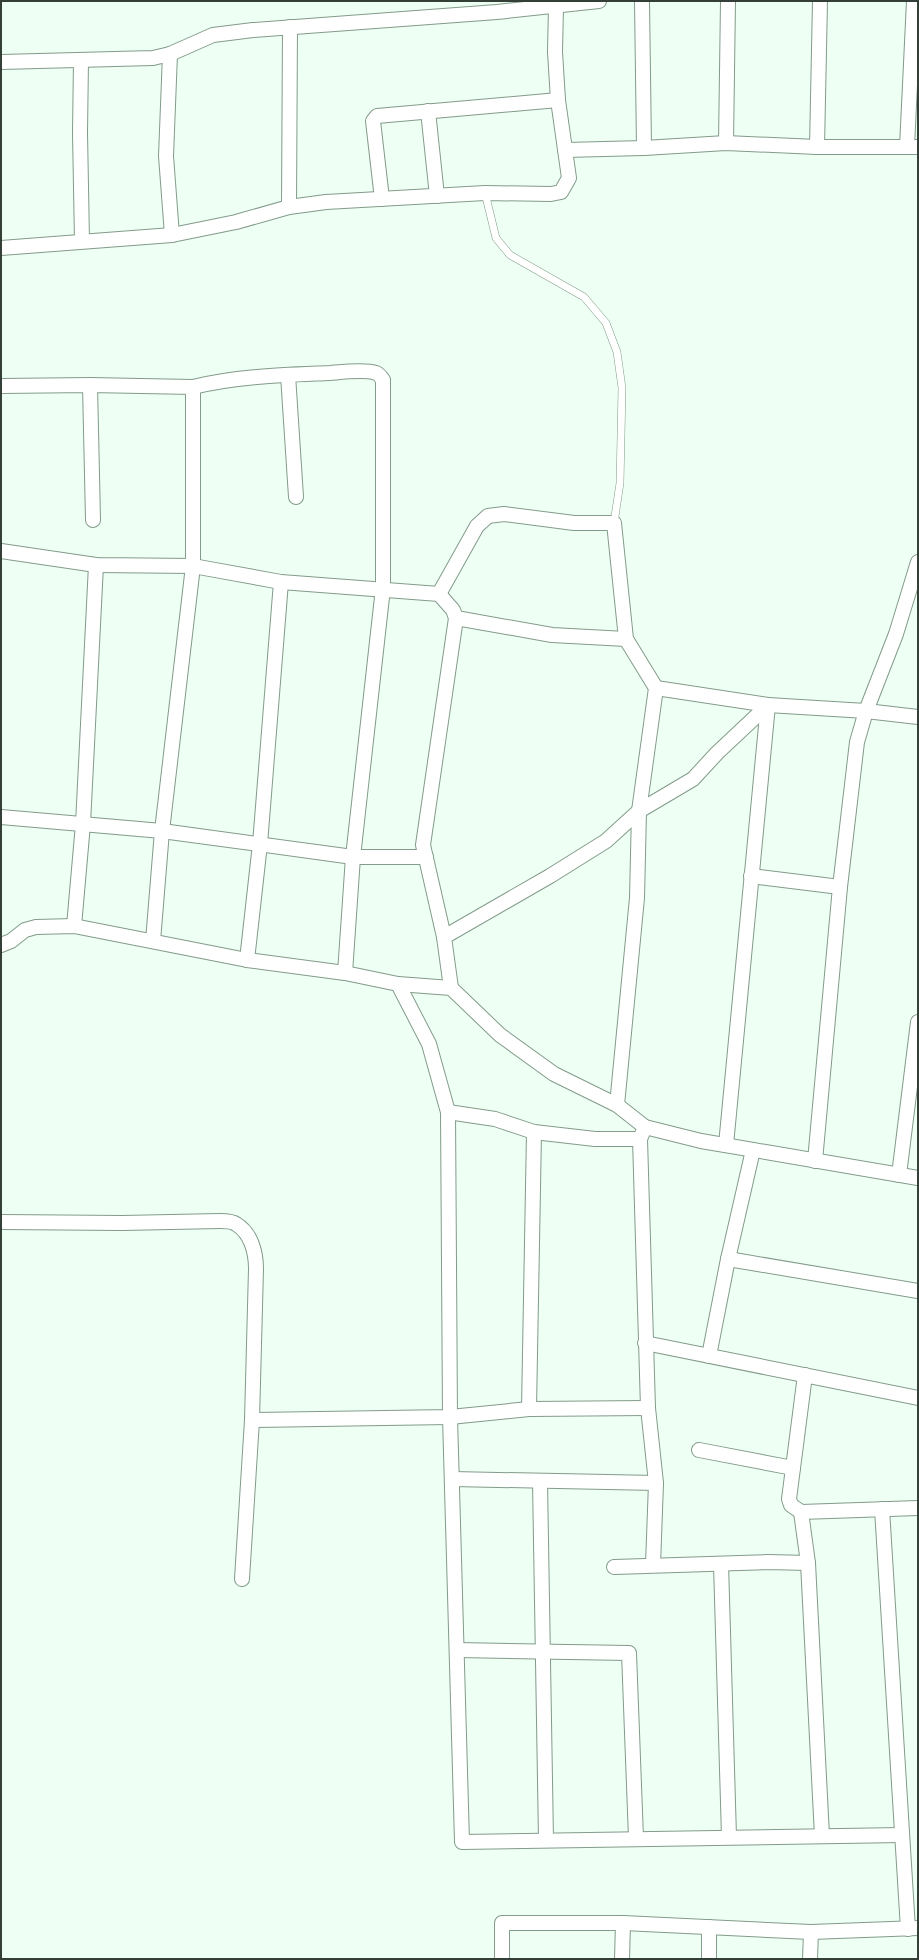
<svg xmlns="http://www.w3.org/2000/svg" width="919" height="1960" font-family="'Zilla Slab',serif">
  <rect width="100%" height="100%" fill="#eefff3"/>
  <g fill="none" stroke-linecap="round" stroke-linejoin="round">
    <g stroke="#829b8a" stroke-width="8">
      <polyline id="service" points="485,193 496,238 510,255 584,297 606,323 617,352 622,388 620,483 614,523"/>
    </g>
    <g stroke="#829b8a" stroke-width="16">
      <g id="minor">
        <polyline points="642,1 644,148"/>
        <polyline points="170,54 166,156 172,235"/>
        <polyline points="81,60 80,133 82,241"/>
        <polyline points="1,62 153,58 170,54 213,35 253,30 497,12 599,1"/>
        <polyline points="428,111 437,196"/>
        <polyline points="726,143 728,1"/>
        <polyline points="817,147 820,1"/>
        <polyline points="907,147 914,1"/>
        <polyline points="565,150 644,148 726,143 817,147 918,147"/>
        <polyline points="382,199 373,121 377,116 558,100"/>
        <polyline points="289,207 290,27"/>
        <polyline points="1,248 172,235 236,222 289,207 326,202 485,193 551,194 561,192 569,178 558,100 555,52 556,6"/>
        <polyline points="288,375 296,497"/>
        <polyline points="90,385 93,520"/>
        <polyline points="1,386 90,385 193,387 193,566 162,831 153,941"/>
        <path d="M193,387C237,376 285,375 330,373C342,372 365,369 376,373C379,374 381,377 383,380V588L353,857L345,973"/>
        <polyline points="1,551 96,565 193,566 281,582 439,594 453,610 456,618 423,845 444,937"/>
        <polyline points="439,594 477,526 488,516 504,514 574,523 614,523 626,639 656,688 639,811 637,898 617,1105"/>
        <polyline points="456,618 552,635 626,639"/>
        <polyline points="656,688 768,705 866,711 918,717"/>
        <polyline points="1,817 162,831 353,857 426,857"/>
        <polyline points="751,876 840,887"/>
        <polyline points="74,926 83,824 96,565"/>
        <polyline points="1,945 11,941 25,930 36,927 74,926 247,960 345,973 398,984 451,988 500,1035 554,1074 617,1105 645,1127 701,1141 918,1178"/>
        <polyline points="247,960 260,844 281,582"/>
        <polyline points="398,984 429,1044 448,1112 450,1417 462,1842 902,1835"/>
        <polyline points="451,988 444,937 550,876 606,841 639,811 693,779 717,753 768,705"/>
        <polyline points="448,1112 495,1119 534,1132 595,1139 640,1139"/>
        <polyline points="645,1127 640,1139 648,1408 656,1483 653,1565"/>
        <polyline points="726,1145 768,705"/>
        <polyline points="815,1161 840,887 857,742 866,711 896,634 918,562"/>
        <polyline points="899,1175 918,1022"/>
        <path d="M1,1222L122,1223L220,1221C225,1221 232,1221 236,1224C251,1233 256,1252 256,1269L252,1420L242,1579"/>
        <polyline points="728,1259 918,1291"/>
        <polyline points="645,1343 918,1398"/>
        <polyline points="709,1356 728,1259 753,1150"/>
        <polyline points="805,1375 789,1499 791,1505 801,1512 918,1508"/>
        <polyline points="529,1409 534,1132"/>
        <polyline points="252,1420 450,1417 529,1409 648,1408"/>
        <polyline points="699,1450 793,1468"/>
        <polyline points="452,1479 656,1483"/>
        <polyline points="540,1481 546,1840"/>
        <polyline points="882,1509 908,1929"/>
        <polyline points="801,1512 808,1563 822,1836"/>
        <polyline points="721,1564 729,1837"/>
        <polyline points="614,1567 768,1562 808,1563"/>
        <polyline points="457,1650 629,1653 636,1838"/>
        <polyline points="502,1959 502,1923 623,1923 811,1932 918,1928"/>
        <polyline points="622,1959 623,1923"/>
        <polyline points="709,1959 709,1927"/>
        <polyline points="810,1959 811,1932"/>
      </g>
    </g>
    <use href="#service" stroke="#fff" stroke-width="7"/>
    <use href="#minor" stroke="#fff" stroke-width="14"/>
  </g>
  <rect width="919" height="1960" fill="none" stroke="#343f37" stroke-width="4"/>
</svg>
